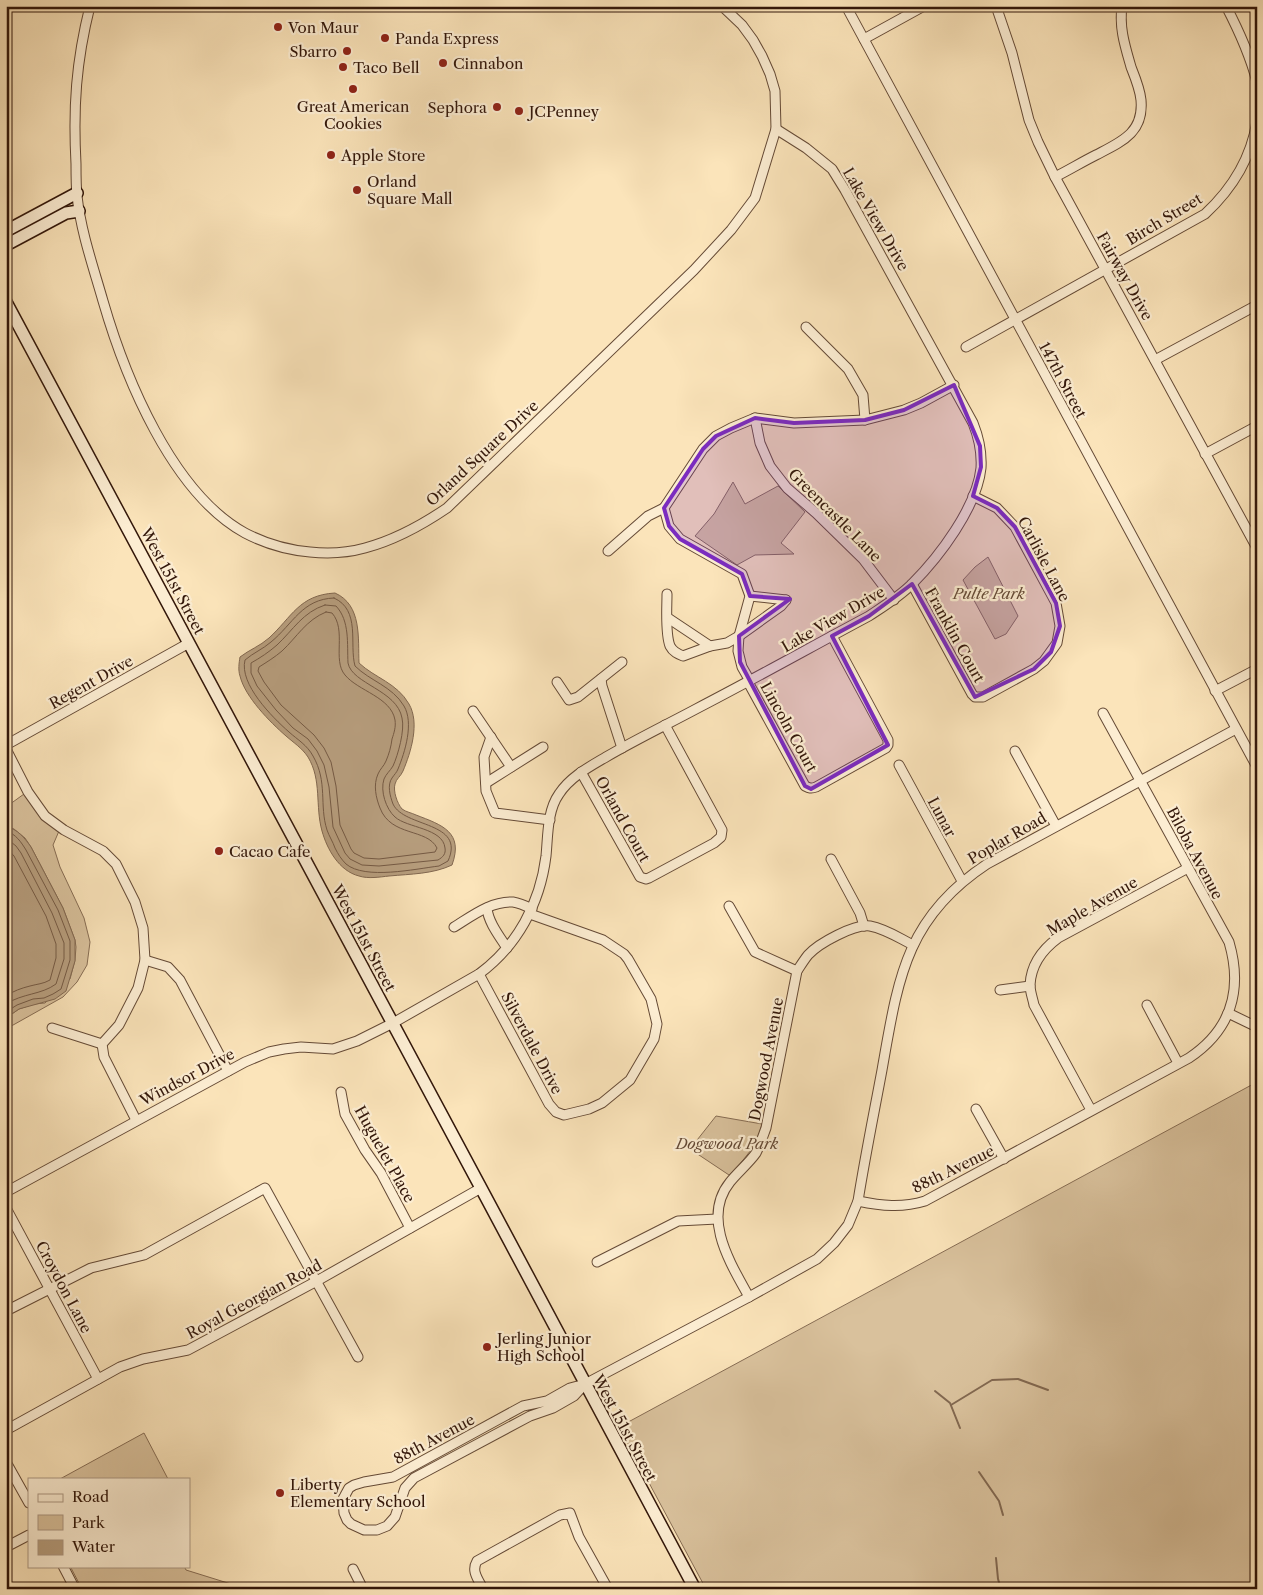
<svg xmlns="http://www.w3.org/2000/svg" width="1263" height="1595" font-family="'Libre Caslon Text',serif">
  <rect width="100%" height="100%" fill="#fbe4ba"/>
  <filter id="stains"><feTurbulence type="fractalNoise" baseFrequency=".004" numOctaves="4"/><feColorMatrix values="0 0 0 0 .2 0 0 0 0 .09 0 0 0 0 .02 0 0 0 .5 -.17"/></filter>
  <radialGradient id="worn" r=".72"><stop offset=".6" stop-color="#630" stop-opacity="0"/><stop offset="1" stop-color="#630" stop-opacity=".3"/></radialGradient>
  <g fill="#d9c19c" stroke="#866c53">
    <polygon points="733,482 745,504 778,486 805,512 781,543 794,554 755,555 737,565 695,536 714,514"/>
    <polygon points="988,557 1018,616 1006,634 995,639 963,580 975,567"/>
    <polygon points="24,794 37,811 59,831 53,845 60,867 84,918 90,942 87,965 77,982 63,997 6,1029 6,1018 19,1009 34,1004 45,1003 70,979 75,960 76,947 75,940 63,908 31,847 25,838 14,829 6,826 6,807"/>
    <polygon points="1257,1082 1257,1589 706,1589 619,1427"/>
    <path d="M716,1116L762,1124C757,1146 744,1160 729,1175L690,1149Z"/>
    <polygon points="144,1433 168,1479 60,1479"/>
    <polygon points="70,1566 184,1566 186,1570 247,1589 82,1589"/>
  </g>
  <g fill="#b79e7e" stroke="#826850">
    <path d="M335,593C362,605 358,638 359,663C375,678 397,683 409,704C420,723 411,752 403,771C401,776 396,779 395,784C393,791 397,803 402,809C406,812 412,813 416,815C442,825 464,832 452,865C433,874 411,874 389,876C380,877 368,879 359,876C339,871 327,849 322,831C315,806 322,780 308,757C302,748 294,743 286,736C270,722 245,697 240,676C238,670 239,663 240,657C249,650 260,646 269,638C292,617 299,595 335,593Z"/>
    <path d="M6,826C18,830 24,837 31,847L63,908L75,940V961L66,991L55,999L19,1009L6,1018Z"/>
  </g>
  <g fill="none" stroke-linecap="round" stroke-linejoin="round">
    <g stroke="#755a44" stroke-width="1">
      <path d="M334,598C361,610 349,644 355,666C370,681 392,686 404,706C414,723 405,752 398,769C397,772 394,775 392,778C387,785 390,796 393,804C404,828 466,821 448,861L439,866C415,869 365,880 346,864C341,859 338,854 335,848C333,842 329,836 327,830C319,805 328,782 313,756C307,745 298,740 289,732C272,717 239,684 245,660C253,653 263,649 271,642C293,624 302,599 334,598Z"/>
      <path d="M325,605L336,606C350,621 347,644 348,663C352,684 397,690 402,718C405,730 398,755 393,766C390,771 386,774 384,779C380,791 386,809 395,817C407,828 443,828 445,848C446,854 443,857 438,860L379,866L362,865L350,859L345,853L333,827L329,787L324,765L317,751L308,739L293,728L276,710L257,686L251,673V663C260,658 269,652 277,645C293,630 303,612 325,605Z"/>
      <path d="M326,612L332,613C347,630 332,660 345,675C358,691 391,697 395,720C396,727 394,733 392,739C391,747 389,754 386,761C384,766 380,769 378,774C373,785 376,798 380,808C391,837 427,828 437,848L435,852L379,859L364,858L354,853L351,849L340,825L336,786L331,762L324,748L314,735L281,705L264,682L258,671L259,667C267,662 275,657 282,651C297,637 306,620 326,612Z"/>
      <path d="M6,831C16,834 21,842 26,850L58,910L70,941V960L61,989L53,994L44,998L33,999L17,1005L6,1012"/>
      <path d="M6,838L16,846L21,853L52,913L64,943V959L56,984C41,995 23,993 6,1004"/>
      <path d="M6,847L14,856L46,916L56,944V958L50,980C43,984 37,984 30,986C22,988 13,991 6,996"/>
    </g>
    <g stroke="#826850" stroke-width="2">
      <polyline points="935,1391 950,1403 960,1428"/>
      <polyline points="951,1405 992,1380 1018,1379 1048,1390"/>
      <polyline points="979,1472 999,1501 1003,1515"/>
      <polyline points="996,1558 998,1579 1001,1589"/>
    </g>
    <g stroke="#654a36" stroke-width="11">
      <g id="street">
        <path d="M90,6C76,62 73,107 76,164C76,175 76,186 77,196C81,232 93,266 103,301C125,377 172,493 245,533C266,544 287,550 310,552C328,554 347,553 365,548C395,540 422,525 447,508L694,270L731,230L755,198L776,129L775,91L770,74L762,56L753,40L742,25L722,6"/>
        <polyline points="846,6 1257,767"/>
        <polyline points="996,6 1012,53 1029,120 1038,142 1055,177 1257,548"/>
        <path d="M1226,6C1239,31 1250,55 1257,82"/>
        <polyline points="864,39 924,6"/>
        <path d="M1055,177C1069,170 1082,162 1096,155C1121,142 1144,133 1141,100C1140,89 1135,77 1131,67C1125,46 1119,28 1122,6"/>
        <polyline points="806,327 848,369 863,395 865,420"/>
        <path d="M966,347L1205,214C1233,188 1251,159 1257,121"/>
        <polyline points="1155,360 1257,305"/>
        <polyline points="755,418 760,443 770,466 787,488 816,513 863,559 894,600"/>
        <polyline points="1205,454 1257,426"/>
        <polyline points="608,551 648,516 664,508"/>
        <polyline points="912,584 972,694 975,697 983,697 1034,669 1044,661 1057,643 1060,626 1056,603 1015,527 997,508 973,496"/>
        <path d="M667,594C667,608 665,633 670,646C673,652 678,654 683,656L710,646L727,643L739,636L781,606L786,600"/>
        <polyline points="750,596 786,600"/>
        <polyline points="668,618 710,646"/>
        <polyline points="601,679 602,686 622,748"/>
        <polyline points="750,681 742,667 738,651 739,636 750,596 742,574 680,539 669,526 664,508 703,449 716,436 731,428 755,418 794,423 865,420 904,410 921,403 954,385"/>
        <polyline points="557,682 569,700 578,697 622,662"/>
        <path d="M748,682L805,786C809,788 811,789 816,787L886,748L888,745V740L832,636"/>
        <polyline points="1215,691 1257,669"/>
        <polyline points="473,711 511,767"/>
        <polyline points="491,737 484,757 486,791 495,813 550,820"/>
        <polyline points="6,745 189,643"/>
        <polyline points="6,749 28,792 45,816 64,830 103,851 116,864 135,902 143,928 145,960 138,988 119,1025 102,1044 104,1057 136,1120"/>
        <polyline points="1015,751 1056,826"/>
        <polyline points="899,765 962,881"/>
        <polyline points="581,772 640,877 646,879 649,878 714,843 721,837 722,830 665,725"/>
        <polyline points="486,783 543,747"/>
        <polyline points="831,859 860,913 864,926"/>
        <polyline points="729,906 755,952 797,971"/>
        <path d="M487,908C488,922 500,937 507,948"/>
        <path d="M454,927C472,916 491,901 513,902C520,903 526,906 532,909"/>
        <polyline points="145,960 168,967 180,980 228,1071"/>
        <polyline points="479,974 549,1104 556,1112 564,1115 589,1109 602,1103 630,1080 654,1039 657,1024 651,999 628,959 624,954 603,940 530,914"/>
        <polyline points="1000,990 1030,986"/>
        <polyline points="1147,1005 1178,1063"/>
        <polyline points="1228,1013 1257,1027"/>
        <polyline points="52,1028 102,1044"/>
        <polyline points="341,1092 345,1114 365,1150 381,1173 410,1228"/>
        <polyline points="976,1109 1004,1159"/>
        <path d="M1091,1110L1034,1005C1033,999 1030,992 1030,985C1031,965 1043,949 1058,938L1188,868"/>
        <path d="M6,1192L245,1062L269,1052L284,1049L301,1047L333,1049L357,1041L393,1023L479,974C517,946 540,904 546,856C548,836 547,811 559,794C570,777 589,767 606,757C635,740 666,725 696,709C754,679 811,647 869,616C884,606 899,597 912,584C939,557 977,507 981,468C982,452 979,438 973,423L845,190L832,169L806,148L776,129"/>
        <path d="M858,1201C882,1206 902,1208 925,1201L1189,1058C1231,1030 1243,990 1229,942L1103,713"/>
        <polyline points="6,1208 98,1379"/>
        <polyline points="597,1262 678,1221 717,1219"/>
        <path d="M749,1297C731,1264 701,1218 730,1182C738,1172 749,1163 756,1153C760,1145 763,1136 766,1128L797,971C801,965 804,960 808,955C819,943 854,924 870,926C886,929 899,938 913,945"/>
        <polyline points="6,1311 91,1268 144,1255 265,1188 358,1357"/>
        <path d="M585,1384L574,1396L553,1408L530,1416L414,1478L405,1488L395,1517L387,1526L377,1530H364L351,1524L347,1520L344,1513L343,1499L349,1488L354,1485L364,1482L393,1477L523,1406L547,1401L570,1388L585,1384L749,1297L817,1259L834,1243L848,1225L858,1201C865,1157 874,1113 882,1070C898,980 905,918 987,864L1236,729"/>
        <polyline points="6,1430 120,1367 143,1359 188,1350 315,1282 481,1188"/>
        <polyline points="6,1462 29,1503"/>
        <polyline points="6,1547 29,1535"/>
        <polyline points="63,1566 75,1589"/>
        <polyline points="353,1569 363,1589"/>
        <path d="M483,1589C478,1579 471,1571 477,1561L560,1515L570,1513L579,1537L608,1589"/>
      </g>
    </g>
    <g stroke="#33170a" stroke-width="14">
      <g id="secondary">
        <polyline points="6,231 77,193"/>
        <polyline points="6,245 66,213 79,211"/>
        <polyline points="6,302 481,1188 695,1589"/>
      </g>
    </g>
    <use href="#street" stroke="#fcedd2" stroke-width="9"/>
    <use href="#secondary" stroke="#fcedd2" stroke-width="11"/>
  </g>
  <path fill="#7b2cbf" fill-opacity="0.2" stroke="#7b2cbf" stroke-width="4" stroke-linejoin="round" d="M954,385L980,446L981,467L973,496L997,508L1015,527L1056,603L1060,626L1051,652L1034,669L975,697L912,584L869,616L832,636L888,745L811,789L805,786L740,662L739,636L790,599L750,596L742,574L680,539L669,526L664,508L703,449L716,436L755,418L794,423L865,420L904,410Z"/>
  <g fill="#8f2418" stroke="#fcedd2" stroke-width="2">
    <circle cx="278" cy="27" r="5"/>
    <circle cx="385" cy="38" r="5"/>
    <circle cx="347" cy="51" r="5"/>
    <circle cx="443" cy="63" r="5"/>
    <circle cx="343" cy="67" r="5"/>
    <circle cx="353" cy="89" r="5"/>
    <circle cx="497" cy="107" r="5"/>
    <circle cx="519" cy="111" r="5"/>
    <circle cx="331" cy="155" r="5"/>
    <circle cx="357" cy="190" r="5"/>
    <circle cx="219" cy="851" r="5"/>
    <circle cx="487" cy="1347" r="5"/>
    <circle cx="280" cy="1493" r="5"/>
  </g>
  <g text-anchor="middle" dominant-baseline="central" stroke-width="4.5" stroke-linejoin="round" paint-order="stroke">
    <g font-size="15" fill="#33170a" stroke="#fcedd2" text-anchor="start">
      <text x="288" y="27">Von Maur</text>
      <text x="395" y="38">Panda Express</text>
      <text x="337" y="51" text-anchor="end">Sbarro</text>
      <text x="453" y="63">Cinnabon</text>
      <text x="353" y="67">Taco Bell</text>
      <text x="353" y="106" text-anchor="middle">Great American<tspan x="353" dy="17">Cookies</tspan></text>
      <text x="487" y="107" text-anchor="end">Sephora</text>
      <text x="529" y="111">JCPenney</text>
      <text x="341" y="155">Apple Store</text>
      <text x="367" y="181">Orland<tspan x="367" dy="17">Square Mall</tspan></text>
      <text x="229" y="851">Cacao Cafe</text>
      <text x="497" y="1338">Jerling Junior<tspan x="497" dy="17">High School</tspan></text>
      <text x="290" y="1484">Liberty<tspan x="290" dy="17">Elementary School</tspan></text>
    </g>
    <g font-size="15" fill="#33170a" stroke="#fcedd2">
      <text transform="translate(876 219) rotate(60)">Lake View Drive</text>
      <text transform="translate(1164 219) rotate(-31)">Birch Street</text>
      <text transform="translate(1125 276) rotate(61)">Fairway Drive</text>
      <text transform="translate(1063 380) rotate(62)">147th Street</text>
      <text transform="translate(482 453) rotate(-43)">Orland Square Drive</text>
      <text transform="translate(835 515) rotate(45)">Greencastle Lane</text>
      <text transform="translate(1044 559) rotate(62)">Carlisle Lane</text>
      <text transform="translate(173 581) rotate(62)">West 151st Street</text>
      <text transform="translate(833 619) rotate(-30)">Lake View Drive</text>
      <text transform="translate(955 635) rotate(61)">Franklin Court</text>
      <text transform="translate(91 682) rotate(-29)">Regent Drive</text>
      <text transform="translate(789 727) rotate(61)">Lincoln Court</text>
      <text transform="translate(942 817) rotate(62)">Lunar</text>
      <text transform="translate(623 819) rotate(61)">Orland Court</text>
      <text transform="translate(1007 838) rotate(-30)">Poplar Road</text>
      <text transform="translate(1195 853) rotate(62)">Biloba Avenue</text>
      <text transform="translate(1092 906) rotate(-30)">Maple Avenue</text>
      <text transform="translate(364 938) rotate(62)">West 151st Street</text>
      <text transform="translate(532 1043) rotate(62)">Silverdale Drive</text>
      <text transform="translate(766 1059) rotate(-79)">Dogwood Avenue</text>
      <text transform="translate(187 1077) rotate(-28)">Windsor Drive</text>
      <text transform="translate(385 1154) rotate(61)">Huguelet Place</text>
      <text transform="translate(953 1169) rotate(-26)">88th Avenue</text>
      <text transform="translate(64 1287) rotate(62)">Croydon Lane</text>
      <text transform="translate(254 1299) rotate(-28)">Royal Georgian Road</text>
      <text transform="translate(625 1428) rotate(62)">West 151st Street</text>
      <text transform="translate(434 1439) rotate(-28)">88th Avenue</text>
    </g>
    <g font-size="15" font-style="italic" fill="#654a36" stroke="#fcedd2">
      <text x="989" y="593">Pulte Park</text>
      <text x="727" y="1143">Dogwood Park</text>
    </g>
  </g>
  <rect width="1263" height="1595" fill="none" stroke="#fbe4ba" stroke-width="25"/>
  <rect x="8" y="8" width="1248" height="1580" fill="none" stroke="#33170a" stroke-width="2.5"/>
  <rect x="12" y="12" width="1238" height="1570" fill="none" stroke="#33170a"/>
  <rect x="28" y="1478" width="162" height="90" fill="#fcedd2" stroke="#ac9782"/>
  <rect x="38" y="1494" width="25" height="8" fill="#fcedd2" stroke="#ac9782"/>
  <text x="72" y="1502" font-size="15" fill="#33170a">Road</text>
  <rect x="38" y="1515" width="25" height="15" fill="#d9c19c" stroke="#ac9782"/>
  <text x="72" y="1528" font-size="15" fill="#33170a">Park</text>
  <rect x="38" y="1540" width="25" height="15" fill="#b79e7e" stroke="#ac9782"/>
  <text x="72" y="1552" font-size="15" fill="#33170a">Water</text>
  <rect width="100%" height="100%" filter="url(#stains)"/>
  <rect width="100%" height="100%" fill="url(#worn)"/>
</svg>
